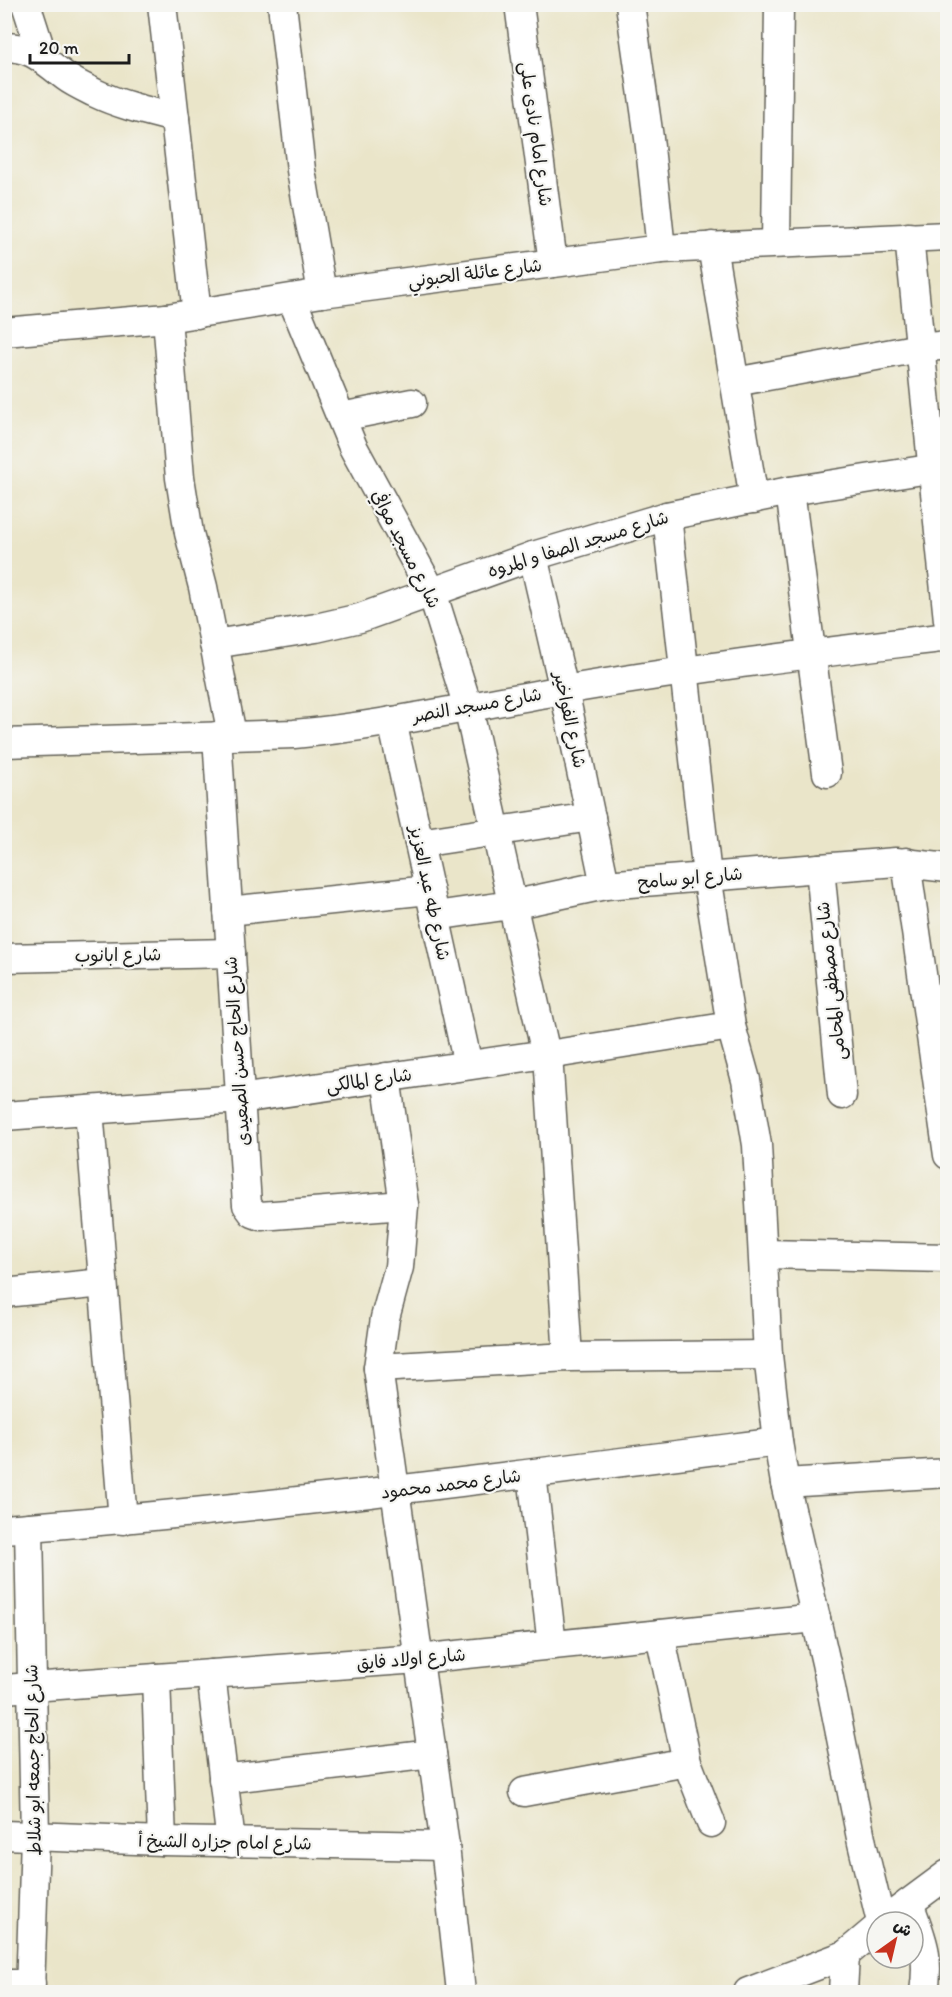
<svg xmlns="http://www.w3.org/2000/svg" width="952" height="1997" font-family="Itim,'Playpen Sans Arabic',sans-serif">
  <rect width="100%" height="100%" fill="#f6f6f2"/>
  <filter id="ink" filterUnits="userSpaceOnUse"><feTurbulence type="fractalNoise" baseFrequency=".0167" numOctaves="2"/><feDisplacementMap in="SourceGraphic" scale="12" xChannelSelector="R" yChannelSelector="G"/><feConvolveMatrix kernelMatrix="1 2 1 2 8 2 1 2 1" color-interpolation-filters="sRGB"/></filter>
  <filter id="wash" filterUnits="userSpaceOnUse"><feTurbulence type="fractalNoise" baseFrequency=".008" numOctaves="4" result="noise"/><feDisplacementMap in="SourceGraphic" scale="24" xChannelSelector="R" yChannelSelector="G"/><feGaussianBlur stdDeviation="1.35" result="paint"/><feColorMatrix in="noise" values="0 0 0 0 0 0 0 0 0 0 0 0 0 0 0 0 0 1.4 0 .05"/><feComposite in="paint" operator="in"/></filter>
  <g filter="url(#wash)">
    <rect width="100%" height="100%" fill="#eae5c9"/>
  </g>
  <g filter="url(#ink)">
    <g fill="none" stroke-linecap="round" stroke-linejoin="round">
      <g stroke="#646259" stroke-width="31">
        <g id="street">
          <polyline points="26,4 43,57"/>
          <polyline points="162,4 197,314"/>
          <polyline points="282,4 301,170 322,293"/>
          <polyline points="519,4 553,263"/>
          <polyline points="630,4 649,138 661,249"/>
          <path d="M4,47C34,47 44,61 66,77C74,83 85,88 95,93C120,105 147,111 175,118"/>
          <polyline points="909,237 948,620"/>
          <polyline points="776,243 779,4"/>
          <polyline points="712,246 754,499"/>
          <polyline points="292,299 353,447 432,592 468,707 546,1054"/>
          <polyline points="167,318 180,478 189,533 203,587 232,735"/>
          <polyline points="4,332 167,318 322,293 661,249 948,236"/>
          <polyline points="735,382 920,348 948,345"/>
          <polyline points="341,417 412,403"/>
          <polyline points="790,491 827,773"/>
          <polyline points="667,516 707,876 731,1026 746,1080 757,1145 768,1355 778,1442 785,1483 826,1663 862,1843 881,1922"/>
          <polyline points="533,556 564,690 605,885"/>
          <polyline points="214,644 316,628 360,618 533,556 667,516 790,491 948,466"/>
          <polyline points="392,721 468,1065"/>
          <polyline points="217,736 247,1205 253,1213 261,1216 404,1205"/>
          <path d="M4,743L294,734C385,726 474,705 564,690C691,668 819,653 948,637"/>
          <polyline points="419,843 591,817"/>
          <polyline points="906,862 948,1155"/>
          <polyline points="820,868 842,1095"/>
          <polyline points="228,911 429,890"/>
          <polyline points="435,916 511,905 605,885 896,862 948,868"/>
          <polyline points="4,958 231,953"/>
          <polyline points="548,1055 568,1357"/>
          <polyline points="386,1077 404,1205 399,1267 385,1318 378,1368 445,1846 461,1992"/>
          <polyline points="89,1110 123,1520"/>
          <polyline points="4,1116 240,1099 546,1054 548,1055 731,1026"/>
          <polyline points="764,1254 948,1258"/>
          <polyline points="4,1293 103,1283"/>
          <polyline points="378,1368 568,1357 768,1355"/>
          <polyline points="532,1474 552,1645"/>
          <polyline points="785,1483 948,1473"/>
          <polyline points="29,1527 35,1836 30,1992"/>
          <path d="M4,1529C263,1509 521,1475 778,1442"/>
          <polyline points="660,1634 687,1762 711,1823"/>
          <polyline points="211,1674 231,1843"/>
          <polyline points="156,1678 162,1841"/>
          <polyline points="4,1689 418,1659 816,1618"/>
          <polyline points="223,1779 432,1754"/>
          <polyline points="524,1792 687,1762"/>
          <polyline points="4,1835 162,1841 445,1846"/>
          <path d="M909,1903C922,1939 930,1954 924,1992"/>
          <polyline points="894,1914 948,1874"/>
          <polyline points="4,1984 31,1984"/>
          <polyline points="748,1992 845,1955 877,1928"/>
          <polyline points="843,1992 845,1955"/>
        </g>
      </g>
      <use href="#street" stroke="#fff" stroke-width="28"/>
    </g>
  </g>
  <g text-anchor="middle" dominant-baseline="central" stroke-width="4.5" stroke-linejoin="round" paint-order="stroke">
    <g font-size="18" fill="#1c1c1c" stroke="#f6f6f2">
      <text transform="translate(536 134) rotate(82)">شارع امام نادى على</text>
      <text transform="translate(475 273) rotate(-7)">شارع عائلة الحبوني</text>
      <text transform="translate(578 544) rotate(-17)">شارع مسجد الصفا و المروه</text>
      <text transform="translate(406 549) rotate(63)">شارع مسجد موافي</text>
      <text transform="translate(477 705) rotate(-10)">شارع مسجد النصر</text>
      <text transform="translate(570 720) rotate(78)">شارع الفواخير</text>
      <text transform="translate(690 878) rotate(-5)">شارع ابو سامح</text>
      <text transform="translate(430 893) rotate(78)">شارع طه عبد العزيز</text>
      <text transform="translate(118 955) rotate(-1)">شارع ابانوب</text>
      <text transform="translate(831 981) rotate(-96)">شارع مصطفى المحامى</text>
      <text transform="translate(237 1051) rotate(-94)">شارع الحاج حسن الصعيدى</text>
      <text transform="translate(369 1080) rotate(-8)">شارع المالكى</text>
      <text transform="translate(451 1484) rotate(-7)">شارع محمد محمود</text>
      <text transform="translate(411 1659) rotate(-5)">شارع اولاد فايق</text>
      <text transform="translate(33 1760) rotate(-91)">شارع الحاج جمعه ابو شلاط</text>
      <text transform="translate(225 1842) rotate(1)">شارع امام جزاره الشيخ أ</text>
    </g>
  </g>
  <rect width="952" height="1997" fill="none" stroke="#f6f6f2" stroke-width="24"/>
  <g transform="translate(895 1940) rotate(34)"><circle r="28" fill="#f6f6f2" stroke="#9f9f9c" stroke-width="1.5"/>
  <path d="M0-4.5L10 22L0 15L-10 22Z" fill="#c8321e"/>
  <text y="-9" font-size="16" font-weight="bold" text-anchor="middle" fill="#1c1c1c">ش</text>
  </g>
  <path d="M30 54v9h99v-9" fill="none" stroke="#1c1c1c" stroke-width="3"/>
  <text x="39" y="54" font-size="18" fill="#1c1c1c" stroke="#f6f6f2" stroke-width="4.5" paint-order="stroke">20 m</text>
</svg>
